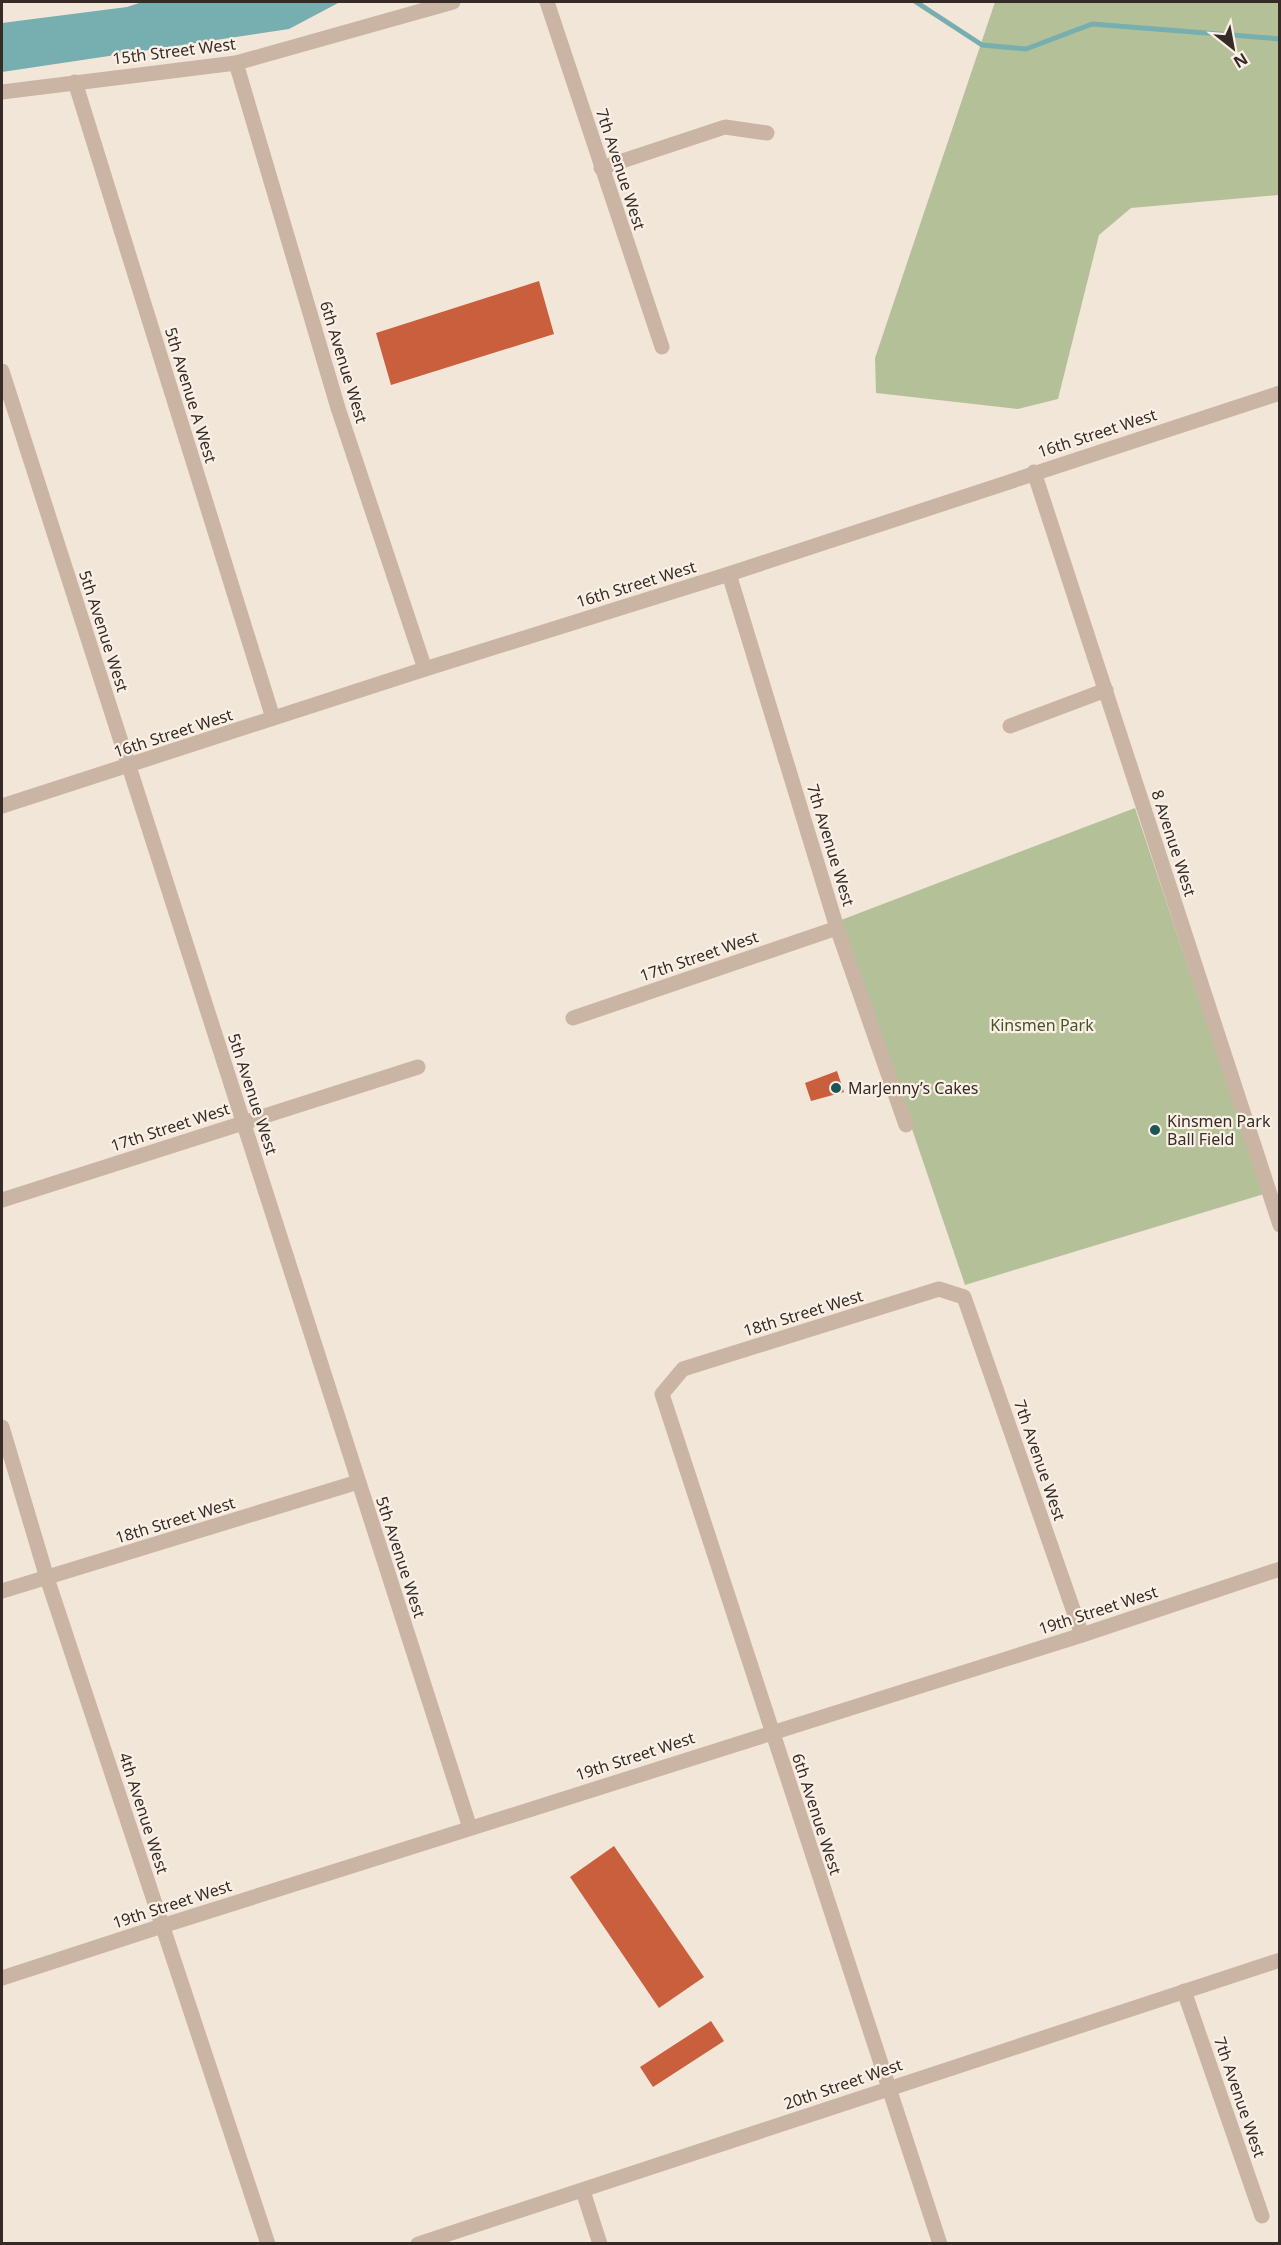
<svg xmlns="http://www.w3.org/2000/svg" width="1281" height="2245" font-family="'Noto Sans',sans-serif">
  <rect width="100%" height="100%" fill="#f2e6d9"/>
  <g fill="#b4c198">
    <polygon points="995,2 1279,2 1279,195 1131,208 1099,235 1058,399 1018,409 876,393 875,358"/>
    <polygon points="1135,808 1264,1194 965,1285 841,920"/>
  </g>
  <polygon fill="#77aeb0" points="142,2 340,2 289,29 2,72 2,23 127,7"/>
  <g fill="none" stroke-linecap="round" stroke-linejoin="round">
    <polyline stroke="#77aeb0" stroke-width="5" points="916,2 982,45 1026,49 1092,24 1280,39"/>
  </g>
  <g fill="#ca5f3e">
    <polygon points="539,281 554,334 391,385 376,333"/>
    <polygon points="837,1071 844,1092 811,1101 805,1083"/>
    <polygon points="614,1846 704,1977 659,2008 570,1877"/>
    <polygon points="711,2021 724,2041 653,2087 640,2067"/>
  </g>
  <g fill="none" stroke-linecap="round" stroke-linejoin="round">
    <g stroke="#cab5a4" stroke-width="15">
      <polyline points="547,2 662,347"/>
      <polyline points="236,63 338,408 425,669"/>
      <polyline points="75,82 273,718"/>
      <polyline points="2,92 236,63 453,2"/>
      <polyline points="601,168 725,127 767,133"/>
      <polyline points="2,371 470,1828"/>
      <polyline points="1034,472 1280,1225"/>
      <polyline points="729,574 837,928 906,1125"/>
      <polyline points="1010,726 1106,690"/>
      <polyline points="2,806 425,669 729,574 1280,393"/>
      <polyline points="573,1018 837,928"/>
      <polyline points="2,1200 418,1067"/>
      <polyline points="2,1591 358,1482"/>
      <polyline points="162,1926 1082,1635 1280,1569"/>
      <polyline points="1184,1991 1262,2216"/>
      <polyline points="583,2191 600,2244"/>
      <polyline points="418,2244 1280,1960"/>
      <polyline points="940,2244 662,1394 683,1369 939,1289 964,1297 1082,1635"/>
    </g>
    <g stroke="#cab5a4" stroke-width="15">
      <polyline points="2,1427 47,1578 268,2244"/>
      <polyline points="2,1978 162,1926"/>
    </g>
  </g>
  <g fill="#1a5558" stroke="#faf0e5" stroke-width="2">
    <circle cx="836" cy="1088" r="6"/>
    <circle cx="1155" cy="1130" r="6"/>
  </g>
  <g text-anchor="middle" dominant-baseline="central" stroke-width="4.5" stroke-linejoin="round" paint-order="stroke">
    <g font-size="16" fill="#362b26" stroke="#faf0e5">
      <text transform="translate(174 51) rotate(-7)">15th Street West</text>
      <text transform="translate(621 169) rotate(72)">7th Avenue West</text>
      <text transform="translate(344 362) rotate(73)">6th Avenue West</text>
      <text transform="translate(191 395) rotate(73)">5th Avenue A West</text>
      <text transform="translate(1097 433) rotate(-18)">16th Street West</text>
      <text transform="translate(636 584) rotate(-17)">16th Street West</text>
      <text transform="translate(104 631) rotate(72)">5th Avenue West</text>
      <text transform="translate(173 733) rotate(-18)">16th Street West</text>
      <text transform="translate(1174 843) rotate(72)">8 Avenue West</text>
      <text transform="translate(831 845) rotate(73)">7th Avenue West</text>
      <text transform="translate(699 956) rotate(-19)">17th Street West</text>
      <text transform="translate(253 1094) rotate(72)">5th Avenue West</text>
      <text transform="translate(170 1127) rotate(-18)">17th Street West</text>
      <text transform="translate(803 1313) rotate(-17)">18th Street West</text>
      <text transform="translate(1040 1460) rotate(71)">7th Avenue West</text>
      <text transform="translate(175 1520) rotate(-17)">18th Street West</text>
      <text transform="translate(401 1557) rotate(72)">5th Avenue West</text>
      <text transform="translate(1098 1610) rotate(-18)">19th Street West</text>
      <text transform="translate(635 1756) rotate(-18)">19th Street West</text>
      <text transform="translate(144 1813) rotate(72)">4th Avenue West</text>
      <text transform="translate(817 1814) rotate(72)">6th Avenue West</text>
      <text transform="translate(172 1904) rotate(-18)">19th Street West</text>
      <text transform="translate(843 2084) rotate(-19)">20th Street West</text>
      <text transform="translate(1240 2097) rotate(71)">7th Avenue West</text>
    </g>
    <g font-size="16" fill="#455529" stroke="#faf0e5">
      <text x="1042" y="1025">Kinsmen Park</text>
    </g>
    <g font-size="16" fill="#362b26" stroke="#faf0e5" text-anchor="start">
      <text x="848" y="1088">MarJenny’s Cakes</text>
      <text x="1167" y="1121">Kinsmen Park<tspan x="1167" dy="18">Ball Field</tspan></text>
    </g>
  </g>
  <rect width="1281" height="2245" fill="none" stroke="#362b26" stroke-width="6"/>
  <g transform="translate(1233 48) rotate(149)" stroke="#faf0e5" stroke-width="4.5" paint-order="stroke">
  <path d="M0-4.5L10 22L0 15L-10 22Z" fill="#362b26"/>
  <text y="-9" font-size="16" font-weight="bold" text-anchor="middle" fill="#362b26">N</text>
  </g>
</svg>
